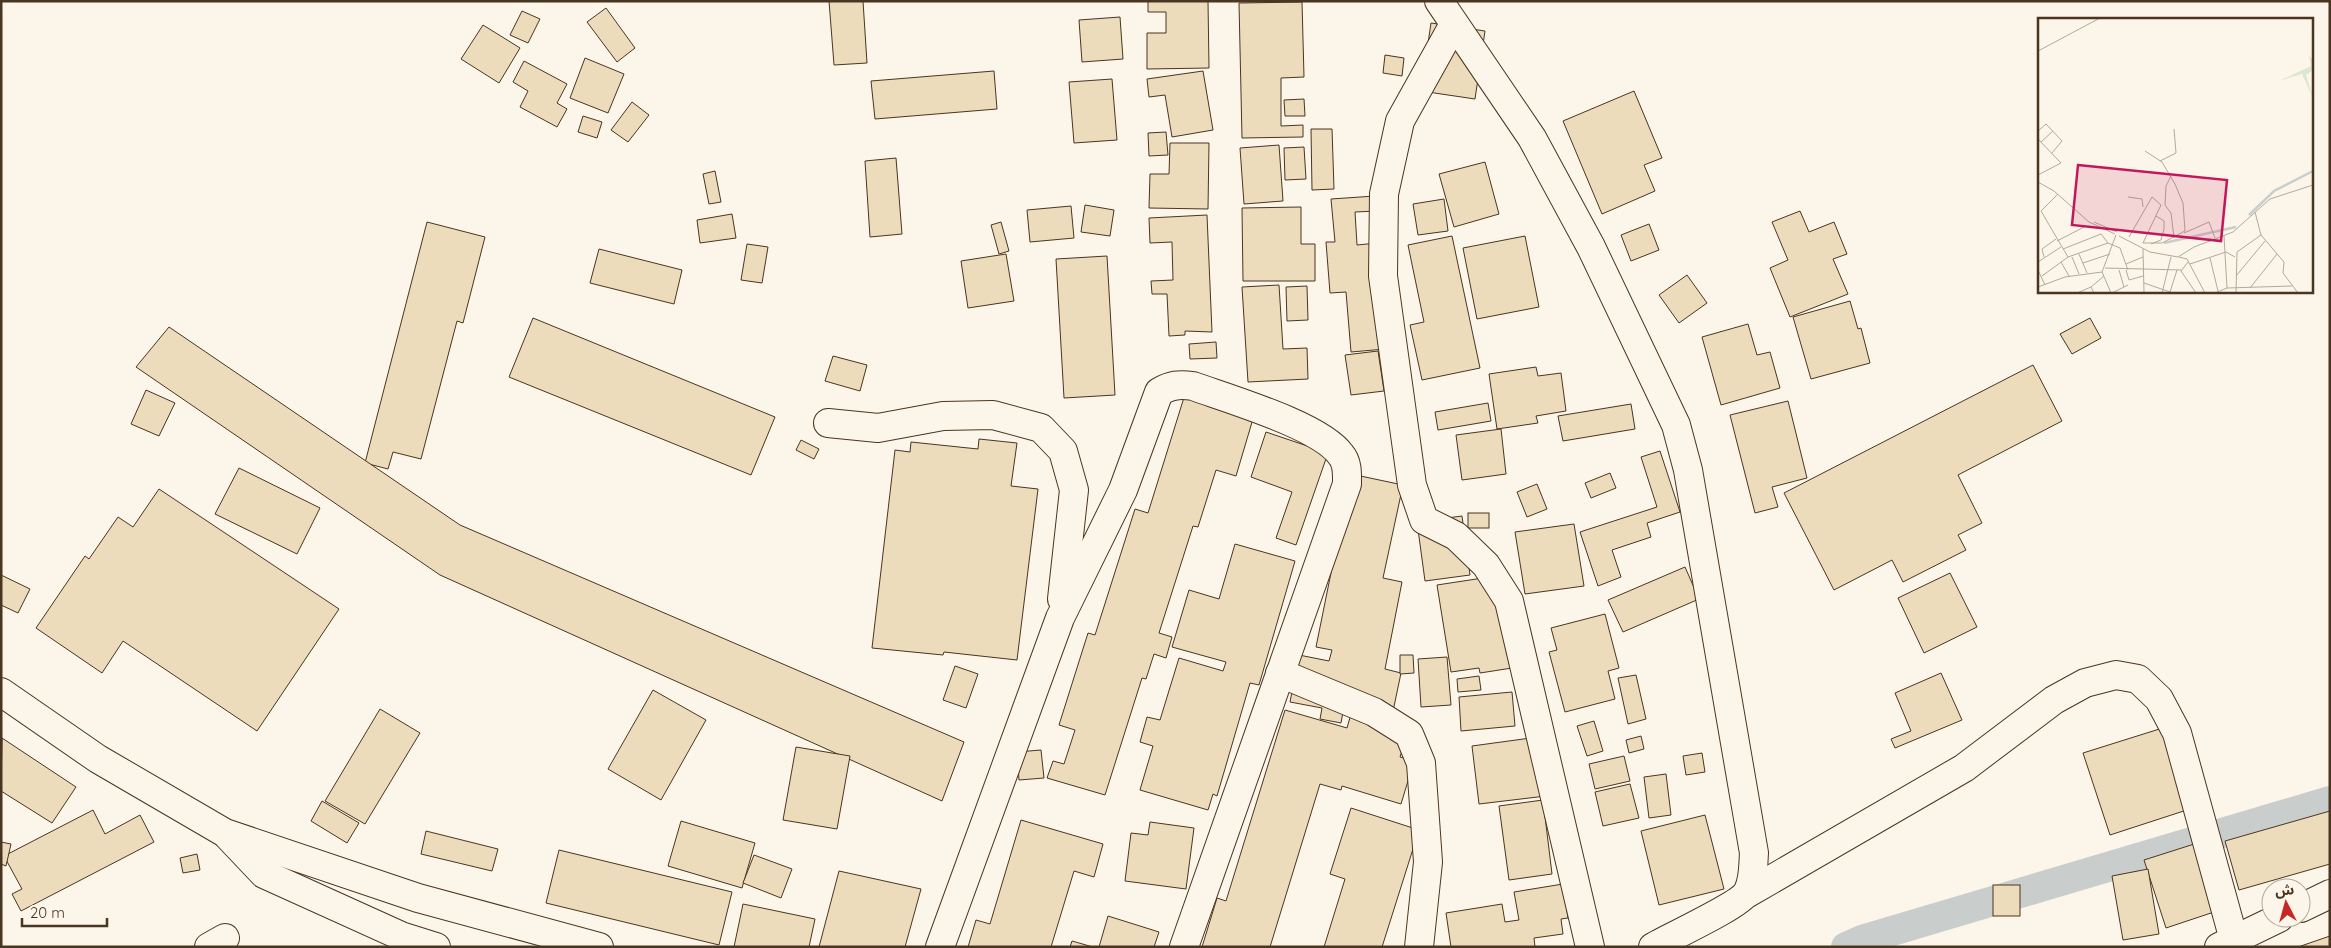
<svg xmlns="http://www.w3.org/2000/svg" width="2331" height="948" font-family="Quicksand,'Noto Sans Arabic',sans-serif">
  <rect width="100%" height="100%" fill="#fbf6e9"/>
  <g fill="none" stroke-linecap="round" stroke-linejoin="round">
    <polyline stroke="#c9cecd" stroke-width="30" points="1846,947 1862,940 2330,801"/>
  </g>
  <g fill="#ecdcbc" stroke="#4a3520">
    <polygon points="829,1 863,1 867,63 834,65"/>
    <polygon points="1148,1 1208,1 1209,68 1147,69 1147,33 1166,33 1166,12 1148,12"/>
    <polygon points="1302,2 1304,77 1281,78 1281,126 1303,125 1303,137 1242,138 1239,3"/>
    <polygon points="606,8 635,48 617,62 587,22"/>
    <polygon points="522,11 540,19 528,43 510,35"/>
    <polygon points="1120,17 1123,59 1082,62 1079,20"/>
    <polygon points="1431,23 1485,31 1475,99 1421,91"/>
    <polygon points="483,25 520,48 499,83 461,59"/>
    <polygon points="1385,55 1404,58 1402,76 1383,73"/>
    <polygon points="585,58 624,74 608,113 570,98"/>
    <polygon points="524,61 567,84 557,103 567,109 557,127 520,107 528,91 513,82"/>
    <polygon points="994,71 997,109 875,119 871,81"/>
    <polygon points="1203,71 1213,130 1172,137 1165,95 1149,97 1147,79"/>
    <polygon points="1112,79 1117,140 1074,143 1069,82"/>
    <polygon points="1634,91 1662,158 1644,165 1655,191 1602,214 1563,121"/>
    <polygon points="1304,99 1305,116 1285,116 1284,100"/>
    <polygon points="632,102 649,115 628,142 611,130"/>
    <polygon points="583,116 602,122 597,138 578,132"/>
    <polygon points="1311,129 1332,129 1334,189 1312,190"/>
    <polygon points="1166,132 1168,155 1149,156 1148,133"/>
    <polygon points="1170,143 1209,143 1208,209 1149,208 1150,174 1169,174"/>
    <polygon points="1279,145 1283,201 1244,204 1240,148"/>
    <polygon points="1304,147 1306,179 1285,180 1284,148"/>
    <polygon points="896,158 902,234 870,237 865,161"/>
    <polygon points="1485,162 1499,214 1454,227 1439,174"/>
    <polygon points="715,171 721,202 709,204 703,174"/>
    <polygon points="1375,196 1376,211 1355,212 1357,245 1377,243 1385,349 1351,352 1346,292 1330,293 1326,242 1335,242 1331,199"/>
    <polygon points="1444,199 1448,231 1418,235 1413,204"/>
    <polygon points="1085,205 1114,210 1110,236 1081,232"/>
    <polygon points="1071,206 1074,238 1030,242 1027,210"/>
    <polygon points="1301,207 1301,244 1315,244 1315,281 1243,281 1242,208"/>
    <polygon points="1800,211 1809,232 1834,222 1847,254 1833,259 1848,294 1790,317 1770,268 1788,260 1772,222"/>
    <polygon points="732,214 736,238 700,243 697,220"/>
    <polygon points="1207,215 1212,332 1185,331 1185,335 1169,336 1167,294 1152,294 1151,281 1173,280 1172,242 1150,243 1149,218"/>
    <polygon points="427,222 485,237 463,323 457,321 421,459 393,452 388,469 365,463"/>
    <polygon points="1001,222 1009,251 999,254 991,225"/>
    <polygon points="1649,224 1659,250 1631,261 1621,235"/>
    <polygon points="1452,236 1480,368 1422,380 1410,325 1424,322 1408,245"/>
    <polygon points="1525,236 1539,307 1477,319 1463,248"/>
    <polygon points="747,244 768,247 762,283 741,280"/>
    <polygon points="599,249 682,270 674,304 590,283"/>
    <polygon points="1006,254 1014,301 968,308 961,261"/>
    <polygon points="1107,256 1115,395 1064,398 1056,259"/>
    <polygon points="1687,275 1707,303 1679,323 1659,295"/>
    <polygon points="1279,285 1283,349 1307,348 1308,379 1248,382 1242,287"/>
    <polygon points="1307,286 1308,320 1287,321 1286,287"/>
    <polygon points="1850,301 1858,329 1861,328 1870,363 1811,379 1793,317"/>
    <polygon points="533,318 775,417 751,475 509,377"/>
    <polygon points="2090,318 2101,338 2072,354 2060,334"/>
    <polygon points="1748,324 1757,355 1770,352 1780,388 1721,405 1702,337"/>
    <polygon points="169,327 460,525 964,742 942,801 440,575 136,367"/>
    <polygon points="1216,342 1217,358 1190,359 1189,344"/>
    <polygon points="1378,351 1384,391 1351,395 1345,355"/>
    <polygon points="833,356 867,365 860,391 825,381"/>
    <polygon points="2033,365 2062,421 1958,475 1982,523 1958,535 1966,550 1903,582 1892,560 1834,590 1784,493"/>
    <polygon points="1536,367 1538,376 1561,373 1566,411 1536,416 1538,423 1497,429 1489,374"/>
    <polygon points="146,390 175,403 159,436 131,424"/>
    <polygon points="1186,391 1255,412 1236,476 1216,470 1198,527 1193,526 1159,633 1172,637 1166,658 1154,654 1146,679 1142,678 1105,795 1047,778 1053,761 1064,764 1075,730 1059,725 1088,633 1095,635 1135,509 1148,513"/>
    <polygon points="1788,401 1807,478 1772,487 1778,507 1755,513 1730,415"/>
    <polygon points="1488,403 1491,421 1438,430 1435,412"/>
    <polygon points="1631,404 1635,429 1563,441 1558,416"/>
    <polygon points="1501,429 1506,474 1462,480 1456,435"/>
    <polygon points="1266,432 1328,453 1296,545 1276,538 1292,492 1251,477"/>
    <polygon points="979,439 1017,443 1011,486 1038,489 1017,660 944,652 943,655 872,648 895,450 910,452 911,442 978,449"/>
    <polygon points="801,440 819,449 814,459 796,450"/>
    <polygon points="1660,451 1680,512 1647,523 1651,537 1612,550 1621,577 1598,586 1580,532 1657,507 1641,457"/>
    <polygon points="239,468 320,508 297,554 215,514"/>
    <polygon points="1610,473 1616,488 1591,498 1585,483"/>
    <polygon points="1351,474 1403,485 1383,578 1402,582 1385,669 1401,673 1392,716 1344,706 1341,723 1320,719 1322,708 1290,702 1299,655 1329,661 1332,650 1316,647"/>
    <polygon points="1537,484 1547,509 1527,517 1517,492"/>
    <polygon points="159,489 339,609 257,731 123,641 102,673 36,628 85,556 89,559 118,517 133,527"/>
    <rect x="1468" y="513" width="21" height="15"/>
    <polygon points="1462,516 1470,575 1425,581 1417,522"/>
    <polygon points="1574,524 1584,586 1525,594 1515,532"/>
    <polygon points="1235,544 1295,561 1259,685 1250,683 1217,796 1213,794 1208,810 1140,790 1153,746 1140,742 1147,717 1160,720 1179,658 1223,671 1226,662 1172,647 1189,590 1219,599"/>
    <polygon points="1685,567 1699,599 1623,632 1608,600"/>
    <polygon points="1950,573 1977,627 1924,653 1898,598"/>
    <polygon points="1,575 30,589 18,613 1,605"/>
    <polygon points="1496,576 1512,668 1480,673 1479,668 1451,672 1437,585"/>
    <polygon points="1605,614 1619,668 1608,671 1615,699 1565,712 1549,652 1557,650 1551,628"/>
    <polygon points="1400,655 1413,655 1414,673 1400,674"/>
    <polygon points="1447,657 1451,705 1421,707 1418,659"/>
    <polygon points="955,666 978,674 966,708 943,700"/>
    <polygon points="1941,673 1962,720 1895,748 1891,739 1911,731 1895,693"/>
    <polygon points="1636,675 1646,719 1628,724 1618,678"/>
    <polygon points="1479,676 1481,690 1458,692 1457,679"/>
    <polygon points="653,690 706,720 661,800 608,769"/>
    <polygon points="1512,692 1515,726 1461,731 1459,697"/>
    <polygon points="380,709 420,733 365,824 325,801"/>
    <polygon points="1285,710 1347,728 1351,714 1408,731 1400,757 1414,761 1401,804 1342,786 1341,790 1320,784 1270,947 1202,947 1217,898 1226,901"/>
    <polygon points="1594,721 1603,751 1587,756 1577,726"/>
    <polygon points="2169,726 2196,807 2110,835 2083,753"/>
    <polygon points="1641,736 1644,749 1629,753 1626,740"/>
    <polygon points="1538,737 1546,796 1479,804 1472,746"/>
    <polygon points="2,738 76,787 52,823 1,791"/>
    <polygon points="796,747 850,756 837,829 783,820"/>
    <polygon points="1041,750 1044,778 1019,780 1017,752"/>
    <polygon points="1702,753 1705,772 1686,775 1683,756"/>
    <polygon points="1624,756 1630,781 1595,789 1589,764"/>
    <polygon points="1666,774 1671,815 1649,818 1644,777"/>
    <polygon points="1630,784 1639,818 1603,826 1595,792"/>
    <polygon points="1543,800 1552,874 1509,880 1499,806"/>
    <polygon points="322,801 359,823 347,843 311,821"/>
    <polygon points="1351,808 1419,830 1382,947 1324,947 1345,879 1330,874"/>
    <polygon points="93,810 105,834 140,815 154,842 21,911 12,894 22,889 4,856"/>
    <polygon points="2330,811 2330,864 2239,890 2225,841"/>
    <polygon points="1705,815 1724,889 1659,905 1641,831"/>
    <polygon points="1021,820 1103,844 1094,877 1074,871 1051,947 968,947 976,920 990,924"/>
    <polygon points="681,821 755,843 742,888 668,866"/>
    <polygon points="1150,822 1194,828 1186,889 1125,881 1131,833 1148,835"/>
    <polygon points="426,831 498,849 492,871 421,854"/>
    <polygon points="2210,839 2232,906 2166,928 2144,860"/>
    <polygon points="1,842 11,844 6,866 1,864"/>
    <polygon points="559,850 732,892 719,945 546,903"/>
    <polygon points="197,854 200,870 183,873 180,858"/>
    <polygon points="754,855 792,869 781,898 743,883"/>
    <polygon points="2148,869 2159,934 2123,940 2112,876"/>
    <polygon points="839,871 921,889 905,947 819,947"/>
    <polygon points="1563,884 1568,918 1561,919 1563,934 1534,938 1535,947 1451,947 1446,913 1502,904 1505,922 1519,920 1514,892"/>
    <rect x="1993" y="885" width="27" height="31"/>
    <polygon points="743,904 815,919 809,947 734,947"/>
    <polygon points="1108,916 1159,932 1154,947 1099,947"/>
    <polygon points="2330,936 2330,947 2298,947"/>
    <polygon points="1072,941 1093,947 1070,947"/>
  </g>
  <g fill="none" stroke-linecap="round" stroke-linejoin="round">
    <g stroke="#4a3520" stroke-width="30">
      <g id="minor">
        <path d="M1439,1L1532,138L1591,247L1676,425L1688,470L1754,853C1753,865 1754,879 1748,891C1741,905 1670,937 1653,947"/>
        <polyline points="1454,24 1400,121 1384,194 1383,276 1412,485 1424,520 1456,536 1486,565 1509,601 1590,947"/>
        <polyline points="828,423 878,428 943,416 993,415 1041,428 1063,451 1074,490 1062,599"/>
        <polyline points="1280,673 1374,712 1409,734 1421,763 1428,862 1419,947"/>
        <polyline points="1748,893 1964,768 2054,700 2085,683 2116,675 2138,679 2159,699 2177,733 2234,940"/>
        <polyline points="209,947 225,938"/>
        <path d="M940,947L1060,618L1123,490L1159,392C1171,385 1179,384 1193,386C1229,399 1321,426 1341,455C1348,463 1347,475 1347,484L1184,947"/>
      </g>
    </g>
    <g stroke="#4a3520" stroke-width="30">
      <g id="major">
        <polyline points="1,692 98,759 225,833 418,898 599,947"/>
        <polyline points="228,836 264,874 401,936 436,947"/>
        <polyline points="2301,908 2330,894"/>
        <polyline points="2219,947 2279,918"/>
      </g>
    </g>
    <use href="#minor" stroke="#fbf6e9" stroke-width="28"/>
    <use href="#major" stroke="#fbf6e9" stroke-width="28"/>
  </g>
  <g transform="translate(2038 18)">
    <rect width="275" height="275" fill="#fbf6e9"/>
    <path d="M271,37L275,42V52L268,57L275,80L264,56L241,63L273,48Z" fill="#dce7d0"/>
    <path fill="none" stroke="#c9cecd" stroke-width="2.5" d="M211,197L236,173L275,153M126,225L198,209"/>
    <path fill="none" stroke="#b4a999" stroke-width="1" d="M0,33L62,0M0,113L8,106L24,123L14,135M0,121L23,145L0,157M3,124L15,113M122,143L138,135L136,111M133,158L128,168L127,187L133,195L136,220M0,164L16,173L51,204L77,216M20,176L3,193L30,239L70,225L82,230L90,252M90,179L104,181L105,189M217,194L223,217L246,244L245,255L260,275M56,204L79,214M146,215L171,204L177,220M81,218L112,234L140,239L156,229L195,214L232,181L275,167M186,218L189,270M91,219L114,179L123,187L105,225M19,223L48,208M105,225H124L147,213L145,185L137,166L124,144L107,133M113,226L123,222L126,211V203L118,198M25,231L63,216L70,225M105,231L106,275M41,236L49,255M6,239L4,231L18,221M34,239L41,256M141,239L149,241L167,275M172,240L180,273M0,244L23,229M23,244L31,258M150,244L143,253L158,275M45,245L72,236M88,246L105,239M152,246L188,234L197,239M67,250L143,252M0,252L7,267M81,252L86,269M88,252L91,262L105,258M64,254L73,275M4,258L30,239M198,258L227,223M106,265L135,275M0,269L27,259L64,254L78,217M53,269L66,258M212,270L239,236M132,274L139,252M39,275L53,269L56,275M74,275L90,267M124,275L133,239M177,275L189,270L254,268M198,275L199,234L223,217"/>
    <path fill="#c2185b" fill-opacity="0.15" stroke="#c2185b" stroke-width="2.5" d="M40,147L189,162L183,223L34,207Z"/>
    <rect width="275" height="275" fill="none" stroke="#4a3520" stroke-width="2.5"/>
  </g>
  <rect width="2331" height="948" fill="none" stroke="#4a3520" stroke-width="5"/>
  <g transform="translate(2286 903) rotate(354)"><circle r="24" fill="#fbf6e9" stroke="#b4a999"/>
  <path d="M0-4L9 19L0 12L-9 19Z" fill="#c62828"/>
  <text y="-8" font-size="14" font-weight="bold" text-anchor="middle" fill="#4a3520">ش</text>
  </g>
  <path d="M22 918v8h85v-8" fill="none" stroke="#4a3520" stroke-width="2.5"/>
  <text x="30" y="918" font-size="15" fill="#4a3520" stroke="#fbf6e9" stroke-width="4" paint-order="stroke">20 m</text>
</svg>
